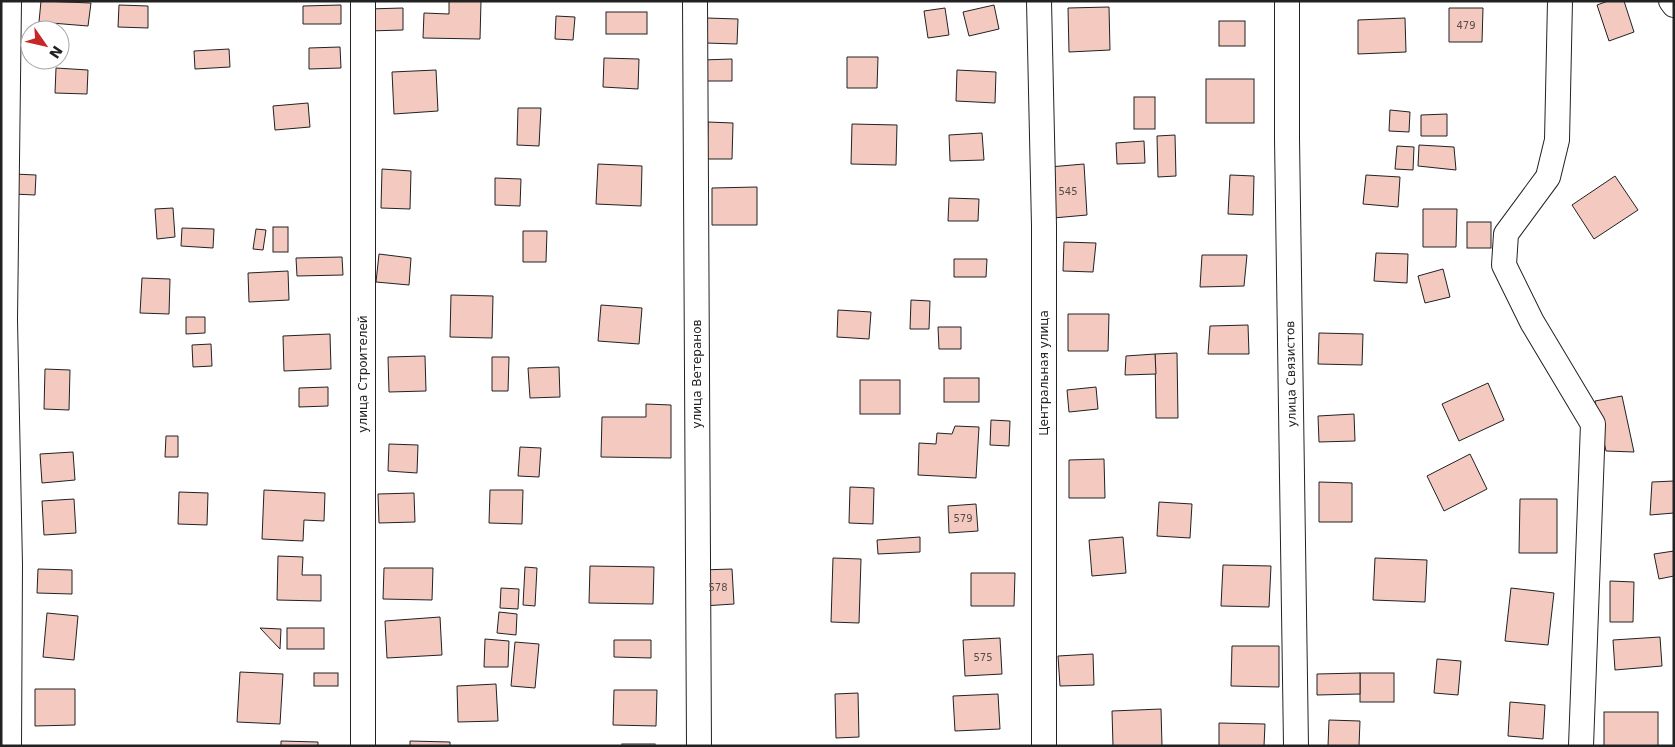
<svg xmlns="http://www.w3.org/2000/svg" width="1675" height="747" font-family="'DejaVu Sans',sans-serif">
  <rect width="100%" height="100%" fill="#fff"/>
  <g fill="#f3c9c0" stroke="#222">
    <polygon points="41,1 91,3 88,26 39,22"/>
    <polygon points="449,1 481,1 480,39 423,38 424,13 449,14"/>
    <polygon points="1608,1 1624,1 1634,32 1609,41 1597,5"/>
    <polygon points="119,5 148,6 148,28 118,27"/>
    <polygon points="341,5 341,24 303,24 303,6"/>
    <polygon points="994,5 999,29 969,36 963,12"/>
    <polygon points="1109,7 1110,50 1069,52 1068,8"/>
    <polygon points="403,8 403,30 368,31 367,9"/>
    <polygon points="945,8 949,35 928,38 924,11"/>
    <polygon points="1449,8 1483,8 1482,42 1449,42"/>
    <rect x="606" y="12" width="41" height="22"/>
    <polygon points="556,16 575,17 573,40 555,39"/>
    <polygon points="707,18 738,19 737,44 706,43"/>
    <polygon points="1405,18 1406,52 1358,54 1358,20"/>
    <rect x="1219" y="21" width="26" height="25"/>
    <polygon points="340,47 341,68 309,69 309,48"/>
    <polygon points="229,49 230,67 195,69 194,51"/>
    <polygon points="847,57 878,57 877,88 847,88"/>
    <polygon points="604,58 639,59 638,89 603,87"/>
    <polygon points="732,59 732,81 702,81 702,60"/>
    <polygon points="56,68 88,70 87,94 55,93"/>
    <polygon points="436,70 438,111 394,114 392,72"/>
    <polygon points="957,70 996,72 995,103 956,101"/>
    <rect x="1206" y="79" width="48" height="44"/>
    <rect x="1134" y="97" width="21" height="32"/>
    <polygon points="308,103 310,127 275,130 273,106"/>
    <polygon points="518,108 541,108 539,146 517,145"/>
    <polygon points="1390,110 1410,112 1409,132 1389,131"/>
    <polygon points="1447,114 1447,136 1421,136 1421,115"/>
    <polygon points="708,122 733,123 732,159 707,159"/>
    <polygon points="852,124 897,125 896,165 851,164"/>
    <polygon points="982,133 984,160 950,161 949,135"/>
    <polygon points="1175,135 1176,176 1158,177 1157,136"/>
    <polygon points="1144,141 1145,163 1117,164 1116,143"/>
    <polygon points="1419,145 1454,147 1456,170 1418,166"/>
    <polygon points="1397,146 1414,147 1413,170 1395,169"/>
    <polygon points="598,164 642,166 641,206 596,204"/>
    <polygon points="1084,164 1087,215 1053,218 1049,167"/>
    <polygon points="382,169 411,171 410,209 381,208"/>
    <polygon points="14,174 36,175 35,195 13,194"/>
    <polygon points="1230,175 1254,176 1253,215 1228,214"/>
    <polygon points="1366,175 1400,177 1398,207 1363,204"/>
    <polygon points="1615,176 1638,210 1594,239 1572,205"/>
    <polygon points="495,178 521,179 520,206 495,205"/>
    <polygon points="757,187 757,225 712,225 712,188"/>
    <polygon points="949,198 979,199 978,221 948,221"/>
    <polygon points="173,208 175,237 157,239 155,209"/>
    <polygon points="1423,209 1457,209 1456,247 1423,247"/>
    <rect x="1467" y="222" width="24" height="26"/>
    <rect x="273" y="227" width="15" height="25"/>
    <polygon points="182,228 214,229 213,248 181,246"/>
    <polygon points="256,229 266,230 263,250 253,249"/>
    <polygon points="523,231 547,231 546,262 523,262"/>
    <polygon points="1064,242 1096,243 1093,272 1063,271"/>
    <polygon points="1376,253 1408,254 1407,283 1374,281"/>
    <polygon points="379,254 411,258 409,285 376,282"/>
    <polygon points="1202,255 1247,255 1244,286 1200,287"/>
    <polygon points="342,257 343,275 297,276 296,258"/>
    <polygon points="954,259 987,259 986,277 954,277"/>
    <polygon points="1443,269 1450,297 1425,303 1418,276"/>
    <polygon points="288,271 289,300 249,302 248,273"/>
    <polygon points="142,278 170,279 169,314 140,313"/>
    <polygon points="451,295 493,296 492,338 450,337"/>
    <polygon points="911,300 930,301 929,329 910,329"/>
    <polygon points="601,305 642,308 639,344 598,341"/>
    <polygon points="838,310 871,312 869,339 837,337"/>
    <polygon points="1068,314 1109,314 1108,351 1068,351"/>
    <polygon points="186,317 205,317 205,333 186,334"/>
    <polygon points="1248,325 1249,354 1208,354 1210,326"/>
    <polygon points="938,327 961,327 961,349 939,349"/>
    <polygon points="1319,333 1363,334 1362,365 1318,364"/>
    <polygon points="330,334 331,369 284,371 283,336"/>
    <polygon points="211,344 212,366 193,367 192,345"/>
    <polygon points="1177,353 1178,418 1156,418 1155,354"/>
    <polygon points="1155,354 1156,374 1125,375 1126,356"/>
    <polygon points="425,356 426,391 389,392 388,357"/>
    <polygon points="492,357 509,357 508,391 492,391"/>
    <polygon points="559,367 560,397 530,398 528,368"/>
    <polygon points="45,369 70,370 69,410 44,409"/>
    <rect x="944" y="378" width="35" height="24"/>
    <rect x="860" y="380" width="40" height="34"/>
    <polygon points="1488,383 1504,420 1459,441 1442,404"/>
    <polygon points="328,387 328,406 299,407 299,388"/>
    <polygon points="1096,387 1098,409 1069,412 1067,390"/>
    <polygon points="1622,396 1634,452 1606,451 1595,401"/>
    <polygon points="646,404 671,405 671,458 601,457 602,417 646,417"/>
    <polygon points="1354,414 1355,441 1319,442 1318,416"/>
    <polygon points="991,420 1010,421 1009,446 990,445"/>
    <polygon points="955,426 979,427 976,478 918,475 919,443 936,444 937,433 952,434"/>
    <polygon points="166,436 178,436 178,457 165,457"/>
    <polygon points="389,444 418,445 417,473 388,471"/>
    <polygon points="520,447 541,448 539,477 518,476"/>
    <polygon points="73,452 75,480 42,483 40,454"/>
    <polygon points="1470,454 1487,489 1444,511 1427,476"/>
    <polygon points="1104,459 1105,498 1069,498 1069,460"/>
    <polygon points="1674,481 1674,513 1650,515 1652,482"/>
    <polygon points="1319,482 1352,483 1352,522 1319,522"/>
    <polygon points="850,487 874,488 873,524 849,523"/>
    <polygon points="264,490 325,493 324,521 304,520 303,541 262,539"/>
    <polygon points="490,490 523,490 522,524 489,523"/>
    <polygon points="179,492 208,493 207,525 178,524"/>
    <polygon points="414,493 415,522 379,523 378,494"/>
    <polygon points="74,499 76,533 44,535 42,501"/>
    <polygon points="1520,499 1557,499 1557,553 1519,553"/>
    <polygon points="1159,502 1192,504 1190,538 1157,536"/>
    <polygon points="976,504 978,531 949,533 948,506"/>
    <polygon points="920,537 920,552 878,554 877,540"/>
    <polygon points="1123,537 1126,573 1092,576 1089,540"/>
    <polygon points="1674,551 1674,576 1659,579 1654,554"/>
    <polygon points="278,556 303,557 302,575 321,575 321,601 277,600"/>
    <polygon points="833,558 861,559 859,623 831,622"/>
    <polygon points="1375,558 1427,560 1425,602 1373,600"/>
    <polygon points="1223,565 1271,566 1269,607 1221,606"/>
    <polygon points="590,566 654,567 653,604 589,603"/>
    <polygon points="525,567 537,568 535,606 523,605"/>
    <polygon points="384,568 433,568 432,600 383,599"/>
    <polygon points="38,569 72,570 72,594 37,593"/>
    <polygon points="732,569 734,604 703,606 701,570"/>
    <polygon points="971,573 1015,573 1014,606 971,606"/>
    <polygon points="1610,581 1634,582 1633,622 1610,622"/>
    <polygon points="501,588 519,589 518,609 500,608"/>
    <polygon points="1511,588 1554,593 1548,645 1505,641"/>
    <polygon points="499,612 517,614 516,635 497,633"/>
    <polygon points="47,613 78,616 74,660 43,657"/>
    <polygon points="440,617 442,655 387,658 385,621"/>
    <polygon points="260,628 281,629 280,649"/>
    <rect x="287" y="628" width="37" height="21"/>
    <polygon points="1660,637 1662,666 1615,670 1613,640"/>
    <polygon points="1000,638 1002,674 965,676 963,640"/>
    <polygon points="485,639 509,641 508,667 484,667"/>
    <polygon points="614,640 651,640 651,658 614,657"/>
    <polygon points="515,642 539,644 535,688 511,686"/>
    <polygon points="1232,646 1279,646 1279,687 1231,686"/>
    <polygon points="1093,654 1094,685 1060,686 1058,656"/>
    <polygon points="1437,659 1461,661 1458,695 1434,693"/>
    <polygon points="240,672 283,674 280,724 237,722"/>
    <rect x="314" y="673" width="24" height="13"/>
    <rect x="1360" y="673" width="34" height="29"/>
    <polygon points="1360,673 1360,694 1317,695 1317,674"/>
    <polygon points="496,684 498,721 458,722 457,686"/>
    <polygon points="35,689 75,689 75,725 35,726"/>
    <polygon points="614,690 657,690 656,726 613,725"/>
    <polygon points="858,693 859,737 836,738 835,694"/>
    <polygon points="998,694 1000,729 955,731 953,696"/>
    <polygon points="1510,702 1545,705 1543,739 1508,736"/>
    <polygon points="1161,709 1162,746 1113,746 1112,711"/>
    <rect x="1604" y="712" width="54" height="34"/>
    <polygon points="1329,720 1360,721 1359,746 1328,746"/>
    <polygon points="1219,723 1265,724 1264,746 1219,746"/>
    <polygon points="281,741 318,742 318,746 281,746"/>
    <polygon points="410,741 450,742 450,746 410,746"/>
    <rect x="622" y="744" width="33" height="2"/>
  </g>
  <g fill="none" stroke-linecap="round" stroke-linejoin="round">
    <g stroke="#222" stroke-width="26">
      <g id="street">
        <polyline points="9,1 5,320 10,565 9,746"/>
        <polyline points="695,1 699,746"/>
        <polyline points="1039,1 1044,226 1044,746"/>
        <polyline points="1287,1 1287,139 1296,746"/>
        <polyline points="1560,1 1557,140 1548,177 1506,234 1504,265 1532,322 1593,424 1581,746"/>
        <polyline points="1671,1 1674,5"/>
        <polyline points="363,746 363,1"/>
      </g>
    </g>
    <use href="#street" stroke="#fff" stroke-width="24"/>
  </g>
  <g text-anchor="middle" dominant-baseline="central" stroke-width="4" stroke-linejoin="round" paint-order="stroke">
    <g font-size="10" fill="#564c4a">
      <text x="1466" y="25">479</text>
      <text x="1068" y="191">545</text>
      <text x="963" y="518">579</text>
      <text x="718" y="587">578</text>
      <text x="983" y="657">575</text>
    </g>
    <g font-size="12" fill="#222" stroke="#fff">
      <text transform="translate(1044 373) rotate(-90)">Центральная улица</text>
      <text transform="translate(363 374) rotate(-90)">улица Строителей</text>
      <text transform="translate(697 374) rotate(-90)">улица Ветеранов</text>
      <text transform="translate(1291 374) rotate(-91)">улица Связистов</text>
    </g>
  </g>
  <rect width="1675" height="747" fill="none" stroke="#222222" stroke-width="5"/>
  <g transform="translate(45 45) rotate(124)"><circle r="24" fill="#ffffff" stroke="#a7a7a7"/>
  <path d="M0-4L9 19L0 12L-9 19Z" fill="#c62828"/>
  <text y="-8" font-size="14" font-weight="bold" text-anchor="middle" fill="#222222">N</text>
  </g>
</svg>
